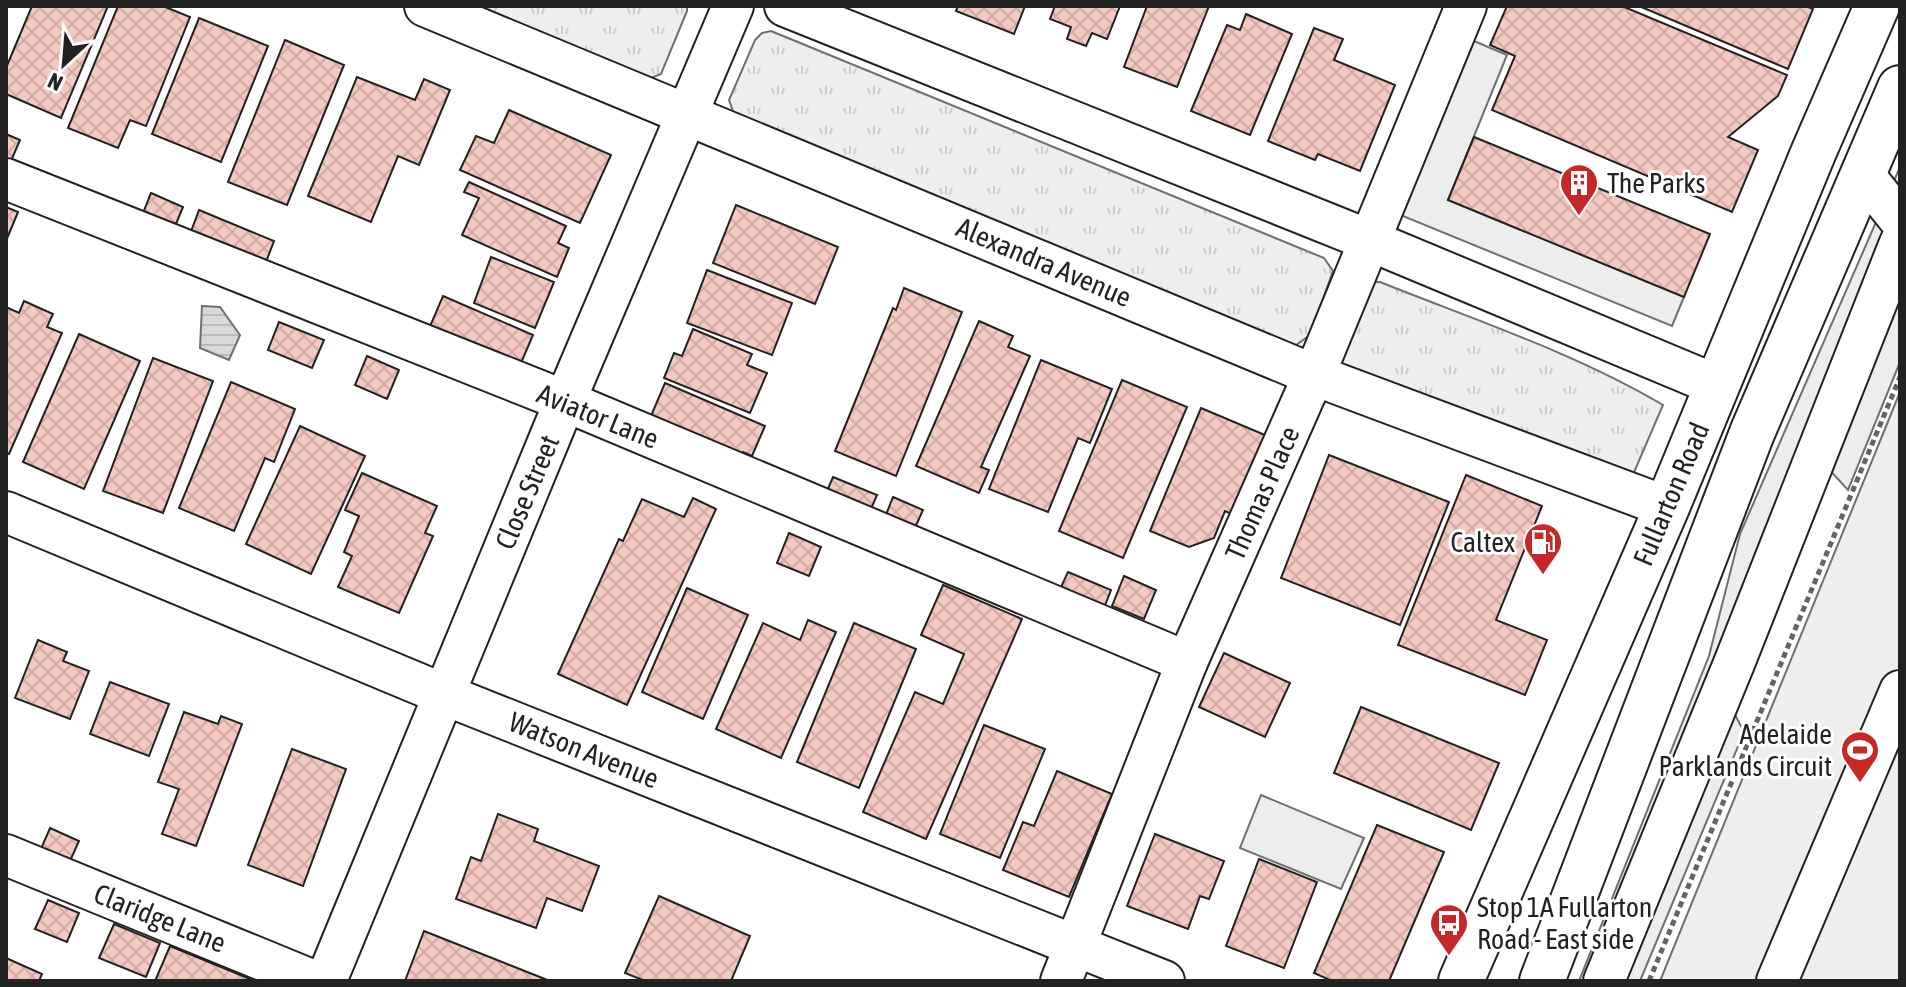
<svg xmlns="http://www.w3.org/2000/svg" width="1906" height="987" font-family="'Asap Condensed',sans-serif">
  <defs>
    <pattern id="grass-tufts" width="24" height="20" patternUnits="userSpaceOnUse" patternTransform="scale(2)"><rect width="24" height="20" fill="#eee"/><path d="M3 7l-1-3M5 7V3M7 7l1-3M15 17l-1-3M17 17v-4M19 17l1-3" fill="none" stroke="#ccc"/></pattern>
    <pattern id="water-rules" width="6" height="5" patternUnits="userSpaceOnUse" patternTransform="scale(2)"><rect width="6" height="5" fill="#d9d9d9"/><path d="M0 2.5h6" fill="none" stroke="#bababa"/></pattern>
    <pattern id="building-cross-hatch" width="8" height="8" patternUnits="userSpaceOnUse" patternTransform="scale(2)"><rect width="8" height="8" fill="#f3c9c0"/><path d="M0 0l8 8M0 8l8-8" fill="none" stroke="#d0aca5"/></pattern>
  </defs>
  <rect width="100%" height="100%" fill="#fff"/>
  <g fill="url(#grass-tufts)" stroke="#6f6f6f" stroke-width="2">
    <polygon points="462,6 687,6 687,11 661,74 646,80"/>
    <polygon points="771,31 1324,258 1333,271 1310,335 1296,345 1285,345 734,114 729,100 755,40 762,33"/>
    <path d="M1371,282H1380C1475,320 1575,353 1663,405L1632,477L1340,367L1335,360Z"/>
  </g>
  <polygon fill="#eee" stroke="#6f6f6f" stroke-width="2" points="1900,392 1900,981 1660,981"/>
  <g fill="#ededed" stroke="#6f6f6f" stroke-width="2">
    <polygon points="1467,38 1507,55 1448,200 1684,297 1672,326 1393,212"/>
    <polygon points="1900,167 1900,362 1848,490 1826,466 1727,699 1744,732 1640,981 1579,981 1709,656 1740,534"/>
    <polygon points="1261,795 1364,838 1341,889 1240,848"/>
  </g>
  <polygon fill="url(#water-rules)" stroke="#6f6f6f" stroke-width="2" points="202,306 220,307 240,335 229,360 200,348"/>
  <g fill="url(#building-cross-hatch)" stroke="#222" stroke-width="2">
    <polygon points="32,6 108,6 61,118 6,94 6,68"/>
    <polygon points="118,6 163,6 190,17 146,126 130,120 118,148 68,128"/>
    <polygon points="958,6 1025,6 1014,34 956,11"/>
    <polygon points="1055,6 1120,6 1107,39 1092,33 1086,46 1067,39 1071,27 1050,19"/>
    <polygon points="1147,6 1209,6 1177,87 1124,67"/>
    <polygon points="1507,6 1622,6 1787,75 1778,96 1728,137 1758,150 1732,212 1492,110 1515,56 1490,45"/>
    <polygon points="1639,6 1806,6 1813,9 1788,69"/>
    <polygon points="1246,14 1292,34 1250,135 1191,111 1227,25 1240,30"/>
    <polygon points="199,18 268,46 221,162 152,134"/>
    <polygon points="1314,28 1343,39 1334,60 1395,85 1360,171 1318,154 1315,160 1268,141"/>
    <polygon points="285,40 344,65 287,205 228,182"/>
    <polygon points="357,77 415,100 424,79 450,90 419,165 398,156 371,222 308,196"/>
    <polygon points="509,110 611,155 580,223 460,170 476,136 494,143"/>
    <polygon points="6,134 20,140 8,168 6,167"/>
    <polygon points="1474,137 1710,234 1684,297 1448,200"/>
    <polygon points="469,182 566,226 558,243 569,248 557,277 462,235 479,198 464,192"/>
    <polygon points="151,193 183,207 171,236 139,223"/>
    <polygon points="736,205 838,247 815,304 713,263"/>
    <polygon points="6,207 18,212 6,241"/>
    <polygon points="199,210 274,241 261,275 186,245"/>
    <polygon points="491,257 554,282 535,328 474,303"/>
    <polygon points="707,270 792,303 772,355 687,323"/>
    <polygon points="904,288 962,312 896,476 835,451 893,308 896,310"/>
    <polygon points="443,296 533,335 515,377 425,338"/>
    <polygon points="24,301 53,314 47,327 62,333 9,454 6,453 6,307 19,313"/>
    <polygon points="979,321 1013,336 1008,347 1030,356 981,467 989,470 979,493 916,466"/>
    <polygon points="279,322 324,340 312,368 268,350"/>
    <polygon points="693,329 752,354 747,365 767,373 750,413 664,378 674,353 682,356"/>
    <polygon points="79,334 140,361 84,489 23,462"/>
    <polygon points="367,356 399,370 387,399 355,385"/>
    <polygon points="153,358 213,381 163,513 103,491"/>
    <polygon points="1041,360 1112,389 1090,443 1078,438 1048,512 989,489"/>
    <polygon points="1122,380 1187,407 1123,558 1059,531"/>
    <polygon points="231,382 295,409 274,462 265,458 234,531 179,508"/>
    <polygon points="665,383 765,426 752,456 743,452 736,469 645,430"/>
    <polygon points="1201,408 1265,435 1232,514 1225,511 1214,538 1189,547 1150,531"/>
    <polygon points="300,426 365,456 311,574 246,544"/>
    <polygon points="1329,455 1449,502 1400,625 1281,578"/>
    <polygon points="362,473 437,506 425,533 433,536 399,613 338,587 352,556 344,552 359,516 345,510"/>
    <polygon points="1466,475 1542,506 1496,620 1547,640 1525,695 1398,645"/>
    <polygon points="833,477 877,495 865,523 821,505"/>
    <polygon points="893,497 923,510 909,541 880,530"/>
    <polygon points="693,498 716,509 627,705 558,674 619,539 623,541 642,499 684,517"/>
    <polygon points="789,533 821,547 809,576 777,563"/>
    <polygon points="1068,572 1111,590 1100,618 1055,600"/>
    <polygon points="1124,576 1156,590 1144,619 1112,606"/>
    <polygon points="943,585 1022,619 926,839 863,812 915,692 943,704 964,654 921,635"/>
    <polygon points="687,588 748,615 703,719 642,692"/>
    <polygon points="808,620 836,632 781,758 716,729 763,623 800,640"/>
    <polygon points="854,623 916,649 859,788 797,762"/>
    <polygon points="38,640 67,652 63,661 89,671 70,719 15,698"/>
    <polygon points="1224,653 1290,683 1265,737 1199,707"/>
    <polygon points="110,682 169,704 149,756 90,734"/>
    <polygon points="1361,707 1499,763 1471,830 1334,773"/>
    <polygon points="184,712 218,724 221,716 242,724 196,846 162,834 179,789 158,782"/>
    <polygon points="984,725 1045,749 1000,858 940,834"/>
    <polygon points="292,749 346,769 303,886 248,865"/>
    <polygon points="1057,771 1112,794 1069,897 1003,870 1023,822 1034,826"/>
    <polygon points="498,814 538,829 534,841 599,866 582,911 547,898 536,928 456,899 471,857 481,861"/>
    <polygon points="1377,825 1444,852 1389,981 1332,981 1314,973"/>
    <polygon points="50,828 79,841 66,870 37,858"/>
    <polygon points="1155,834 1224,861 1209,899 1200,896 1188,929 1127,906"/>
    <polygon points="1259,859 1317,882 1284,968 1226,946"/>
    <polygon points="659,896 750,936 731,981 645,981 625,973"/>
    <polygon points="48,900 79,913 67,942 35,929"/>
    <polygon points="114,924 160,943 146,977 99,958"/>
    <polygon points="424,931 550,981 405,981"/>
    <polygon points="170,946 255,981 155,981"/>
    <polygon points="6,958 42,974 39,981 6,981"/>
  </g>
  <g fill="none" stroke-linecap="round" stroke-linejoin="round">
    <g stroke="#222" stroke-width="44">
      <g id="minor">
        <polyline points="425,6 1314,375 1667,507"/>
        <polyline points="785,6 1371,241 1716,385"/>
        <polyline points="1863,174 1900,220"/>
        <polyline points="6,179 565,401 1187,662"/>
        <polyline points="6,512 443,694 1164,981"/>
        <polyline points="6,855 314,981"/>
        <polyline points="326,981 565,401 733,6"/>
        <polyline points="1061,981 1187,662 1323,354 1466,6"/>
        <polyline points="1604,981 1735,661 1900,243"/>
        <polyline points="1777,981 1900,691"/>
      </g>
    </g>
    <g stroke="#222" stroke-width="48">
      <g id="highway">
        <polyline points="1461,981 1667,507 1814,151 1877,6"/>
        <polyline points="1542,981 1752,433 1900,88"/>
      </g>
    </g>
    <polyline stroke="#646464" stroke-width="5" stroke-dasharray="6 4" stroke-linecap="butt" points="1649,981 1900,377"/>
    <use href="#minor" stroke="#fff" stroke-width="40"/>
    <use href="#highway" stroke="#fff" stroke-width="44"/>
  </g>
  <defs>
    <g id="building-pin" transform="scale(2)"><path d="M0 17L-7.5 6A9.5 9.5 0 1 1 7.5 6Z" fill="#c62828" stroke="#fff"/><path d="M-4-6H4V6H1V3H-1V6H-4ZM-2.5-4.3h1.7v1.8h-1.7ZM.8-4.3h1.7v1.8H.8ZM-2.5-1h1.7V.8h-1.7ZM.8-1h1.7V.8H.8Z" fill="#fff"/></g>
    <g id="fuel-pin" transform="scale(2)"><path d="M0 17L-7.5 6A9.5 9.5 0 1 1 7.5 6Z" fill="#c62828" stroke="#fff"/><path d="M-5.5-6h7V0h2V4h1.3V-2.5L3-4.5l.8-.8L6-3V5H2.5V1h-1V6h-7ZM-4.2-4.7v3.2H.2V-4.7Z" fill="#fff"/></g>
    <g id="stadium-pin" transform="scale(2)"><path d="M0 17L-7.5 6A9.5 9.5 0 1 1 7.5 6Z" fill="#c62828" stroke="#fff"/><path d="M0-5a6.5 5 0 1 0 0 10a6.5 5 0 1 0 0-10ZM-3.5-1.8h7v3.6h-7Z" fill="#fff"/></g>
    <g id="bus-pin" transform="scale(2)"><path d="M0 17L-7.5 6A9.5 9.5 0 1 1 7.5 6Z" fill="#c62828" stroke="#fff"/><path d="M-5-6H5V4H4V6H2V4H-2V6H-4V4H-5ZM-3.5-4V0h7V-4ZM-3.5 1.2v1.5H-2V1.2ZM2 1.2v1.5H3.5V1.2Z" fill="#fff"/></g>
  </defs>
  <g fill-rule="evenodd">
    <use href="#building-pin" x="1579" y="183"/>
    <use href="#fuel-pin" x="1543" y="542"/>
    <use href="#stadium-pin" x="1860" y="750"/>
    <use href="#bus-pin" x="1449" y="923"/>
  </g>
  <g text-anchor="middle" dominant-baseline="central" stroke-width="6" stroke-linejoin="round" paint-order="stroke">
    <g font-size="28" fill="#222" stroke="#fff" text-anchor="start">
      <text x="1607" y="183">The Parks</text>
      <text x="1515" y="542" text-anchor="end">Caltex</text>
      <text x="1832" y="734" text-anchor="end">Adelaide<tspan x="1832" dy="32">Parklands Circuit</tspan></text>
      <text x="1477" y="907">Stop 1A Fullarton<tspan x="1477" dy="32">Road - East side</tspan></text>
    </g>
    <g font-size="28" fill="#222" stroke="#fff">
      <text transform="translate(1044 262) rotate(23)">Alexandra Avenue</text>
      <text transform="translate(598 416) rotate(22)">Aviator Lane</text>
      <text transform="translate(527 492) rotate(-67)">Close Street</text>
      <text transform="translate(1262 493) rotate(-66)">Thomas Place</text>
      <text transform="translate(1671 494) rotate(-67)">Fullarton Road</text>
      <text transform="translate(584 750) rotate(22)">Watson Avenue</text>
      <text transform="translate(160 918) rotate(22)">Claridge Lane</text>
    </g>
  </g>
  <rect width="1906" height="987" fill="none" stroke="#222222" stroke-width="16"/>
  <g transform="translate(64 64) rotate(206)" stroke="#ffffff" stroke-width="6" paint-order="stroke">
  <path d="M0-6L14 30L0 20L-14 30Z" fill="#222222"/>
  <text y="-12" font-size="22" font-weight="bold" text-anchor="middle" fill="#222222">N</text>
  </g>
</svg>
